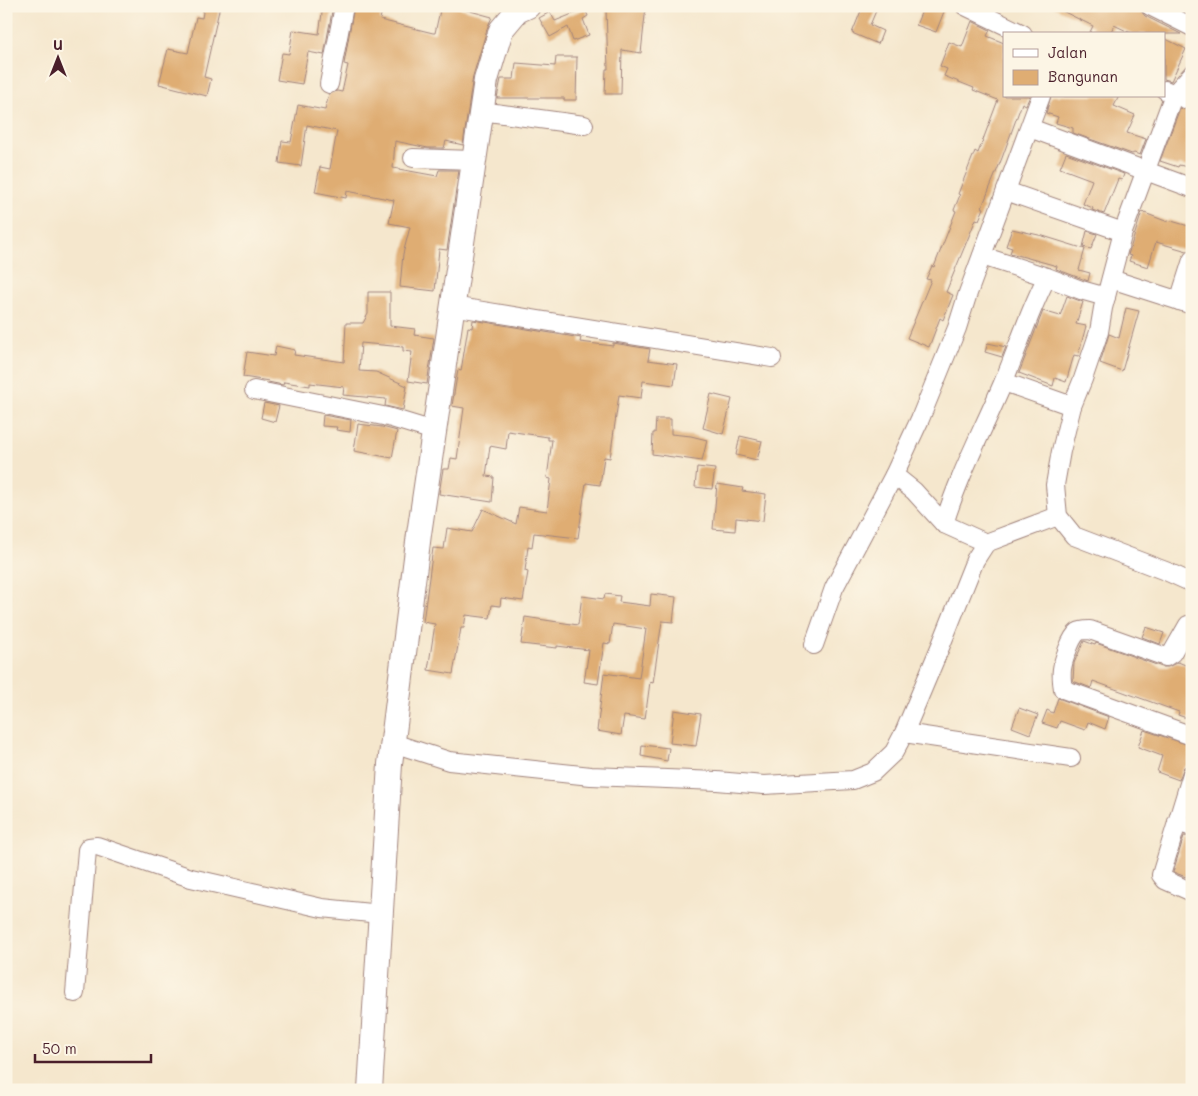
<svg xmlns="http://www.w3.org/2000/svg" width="1198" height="1096" font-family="Mali,sans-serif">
  <rect width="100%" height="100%" fill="#fcf5e5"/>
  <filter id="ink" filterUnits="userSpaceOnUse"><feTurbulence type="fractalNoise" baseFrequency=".02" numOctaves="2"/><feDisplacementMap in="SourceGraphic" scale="10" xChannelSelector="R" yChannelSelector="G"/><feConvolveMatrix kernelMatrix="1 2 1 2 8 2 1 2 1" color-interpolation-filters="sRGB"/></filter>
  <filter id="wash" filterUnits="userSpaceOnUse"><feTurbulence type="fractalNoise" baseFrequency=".0096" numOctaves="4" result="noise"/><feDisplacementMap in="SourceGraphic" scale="20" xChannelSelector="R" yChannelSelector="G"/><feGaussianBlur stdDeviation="1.12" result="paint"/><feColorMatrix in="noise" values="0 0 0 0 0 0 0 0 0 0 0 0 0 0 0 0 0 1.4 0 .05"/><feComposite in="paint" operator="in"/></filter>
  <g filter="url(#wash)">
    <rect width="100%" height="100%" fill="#f5e7cd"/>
    <g id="blocks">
      <g fill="#dfad73">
        <polygon points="204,6 220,6 204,77 211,79 207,96 159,84 168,49 188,53 196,17 202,18"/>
        <polygon points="323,6 333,6 324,55 308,52 302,84 277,80 282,53 289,54 293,30 319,34"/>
        <polygon points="354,6 382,9 380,20 433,33 435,33 441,6 452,6 492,17 488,26 473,76 463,145 446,141 444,148 428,148 395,141 393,168 437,176 439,170 459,170 447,250 439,249 435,291 400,287 403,254 410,227 389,223 394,200 347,191 346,198 315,192 320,167 330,169 337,131 307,125 301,166 279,163 282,141 291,142 298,105 325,110 329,94 337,91 342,92 348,65 344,64"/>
        <polygon points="631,6 646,6 641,53 622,50 621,94 605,94 606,69 608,69 606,9 630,10"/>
        <polygon points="863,6 878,6 870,25 883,31 878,44 852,33"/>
        <polygon points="924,6 938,6 945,9 936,32 916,25"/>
        <polygon points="1052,6 1139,6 1141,11 1145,16 1181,34 1133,34 1114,25 1110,34 1089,34 1093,26"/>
        <polygon points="585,9 588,16 583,19 589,35 573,41 568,27 550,37 539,18 550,12 555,21"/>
        <polygon points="972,21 990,30 987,36 1004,43 1004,96 1030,96 1026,105 1022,103 1002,158 982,207 984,208 979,220 976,219 946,292 953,295 943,320 940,318 929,347 907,338 931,280 926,279 932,266 934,267 956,211 954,210 960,195 958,194 975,151 978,153 998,100 973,90 974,88 944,76 947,69 940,66 949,42 962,47"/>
        <polygon points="1164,38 1186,49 1171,81 1164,79"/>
        <polygon points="556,57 577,57 576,100 564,100 564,98 497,98 501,79 514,79 516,63 555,66"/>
        <polygon points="1051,96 1119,96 1114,106 1135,115 1127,133 1146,139 1140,155 1134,153 1132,154 1073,133 1073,128 1056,123 1058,117 1046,113"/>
        <polygon points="1180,108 1192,112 1192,168 1179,165 1178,167 1160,161"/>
        <polygon points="1066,153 1124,174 1122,180 1118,179 1104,214 1092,210 1093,208 1083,204 1092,180 1060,168"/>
        <polygon points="1142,212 1168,222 1168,220 1192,227 1192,250 1187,251 1156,242 1148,267 1129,261 1131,256 1128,255"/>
        <polygon points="1012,229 1043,236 1085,249 1079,270 1090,273 1088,281 1056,269 1057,266 1010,253 1012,248 1006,246"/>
        <polygon points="1087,231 1097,234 1091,249 1083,247"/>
        <polygon points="368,292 390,292 390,326 415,329 414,335 434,338 427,384 408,381 412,352 403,351 403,347 361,343 359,371 376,372 407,386 403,410 385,406 386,399 343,395 344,387 310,383 310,386 284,382 283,385 268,382 269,381 243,377 247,352 274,356 276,346 295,350 294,355 344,362 346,323 363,323 368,314"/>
        <polygon points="1067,296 1083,302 1076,324 1086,326 1078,356 1074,355 1066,382 1055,378 1053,386 1019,373 1043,311 1060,316"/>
        <polygon points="1126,308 1139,311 1122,371 1100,363 1109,334 1119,338"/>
        <polygon points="473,320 581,338 580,342 613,346 613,343 650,349 648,360 677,364 674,385 643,381 641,398 619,395 610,458 604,457 600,485 586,483 578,538 534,533 532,547 528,546 525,571 528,572 523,601 501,598 500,606 492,605 490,618 466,615 464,628 461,628 453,674 428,670 435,624 423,622 433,548 444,549 447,528 472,532 483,509 516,524 519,507 547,511 551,479 547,478 552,440 548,440 548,437 508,431 506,449 490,446 486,476 494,477 492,502 439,494 443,469 449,469 451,458 457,459 464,408 452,406 458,370 461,371 468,327 472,328"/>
        <polygon points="988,343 1006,347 1002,357 985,352"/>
        <polygon points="711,394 732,399 723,434 703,428"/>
        <polygon points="264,403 279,406 275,422 261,418"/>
        <polygon points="323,415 351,420 350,432 336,430 337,427 322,426"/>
        <polygon points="656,419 671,419 671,434 691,436 707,440 702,461 652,454 653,433 655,433"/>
        <polygon points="358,424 382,427 397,431 392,458 354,451"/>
        <polygon points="740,436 762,441 757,460 736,455"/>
        <polygon points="697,467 715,469 712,489 695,487"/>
        <polygon points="717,484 743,488 742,491 766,494 763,521 736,518 735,531 713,529"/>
        <polygon points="605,594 620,596 619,602 650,606 651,594 676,597 673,622 662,621 653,683 650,682 645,719 624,716 621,735 597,731 604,673 639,678 646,629 613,624 610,644 604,643 598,684 584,682 589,650 557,646 557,648 521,644 525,617 578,625 582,596 604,599"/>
        <polygon points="1146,627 1164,633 1160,644 1142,637"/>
        <polygon points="1084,641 1095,645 1096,643 1162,667 1168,667 1178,662 1188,666 1187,670 1192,672 1192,720 1178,715 1179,712 1093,681 1091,688 1073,681 1074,663"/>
        <polygon points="1058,698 1109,717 1105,729 1088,722 1085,730 1060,721 1057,728 1042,723 1047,710 1053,713"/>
        <polygon points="1019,708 1038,715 1030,734 1012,727"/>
        <polygon points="674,710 701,714 696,746 670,743"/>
        <polygon points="1144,730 1192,746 1192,764 1184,767 1179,780 1157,772 1162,756 1138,747"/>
        <polygon points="642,745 669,748 667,761 641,756"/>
        <polygon points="1184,836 1192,837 1192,874 1188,872 1186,877 1173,872"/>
      </g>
    </g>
  </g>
  <g filter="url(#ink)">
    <use href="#blocks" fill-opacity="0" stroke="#a0837c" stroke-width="1"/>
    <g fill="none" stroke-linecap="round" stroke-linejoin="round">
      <g stroke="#a0837c" stroke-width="20">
        <g id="street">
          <polyline points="965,6 1023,34"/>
          <polyline points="1150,6 1192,27"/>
          <polyline points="1192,74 1174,94 1123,232 1103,308 1099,332 1083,379 1072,406 1061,451 1055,485 1058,516 1074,536 1168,572 1192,583"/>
          <polyline points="329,84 344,6"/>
          <polyline points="1165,90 1192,102"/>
          <polyline points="481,111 584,125"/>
          <polyline points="1030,128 1192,188"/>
          <polyline points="413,158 473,160"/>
          <polyline points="1006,191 1123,232"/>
          <polyline points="982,256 1047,277"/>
          <polyline points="1111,279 1192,305"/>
          <polyline points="1179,301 1192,260"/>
          <polyline points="452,306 772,358"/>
          <polyline points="1004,382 1072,406"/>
          <polyline points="254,390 388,417 434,431"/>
          <polyline points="894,475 914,491 944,524 986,543"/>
          <path d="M944,524C959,475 983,430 1003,383C1018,348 1029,311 1047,277L1081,290L1106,297"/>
          <path d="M1188,625L1172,653L1166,657L1090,630C1086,630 1081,630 1078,632C1071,637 1063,661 1062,669C1061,676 1062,683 1063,689L1192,736"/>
          <polyline points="814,645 834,588 894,475 920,419 957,328 968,293 1041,96"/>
          <polyline points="904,733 1071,758"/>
          <polyline points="393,743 449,761 591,776 717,781 764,785 853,780 873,772 894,752 904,733 941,645 975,560 986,543 1058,516"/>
          <polyline points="1192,774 1161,875 1165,880 1192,892"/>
          <polyline points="1177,822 1192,827"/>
          <polyline points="75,993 87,850 89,847 97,846 191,878 322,908 380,914"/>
        </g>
      </g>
      <g stroke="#a0837c" stroke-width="26">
        <polyline id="secondary" points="370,1090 390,764 419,534 486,80 501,30 517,11 528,6"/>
      </g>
      <use href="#street" stroke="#fff" stroke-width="18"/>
      <use href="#secondary" stroke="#fff" stroke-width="24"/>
    </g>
  </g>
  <rect width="1198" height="1096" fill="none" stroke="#fcf5e5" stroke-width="25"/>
  <rect x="1003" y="32" width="162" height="65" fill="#fcf5e5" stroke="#b59f9b"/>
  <rect x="1013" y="49" width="25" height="8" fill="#ffffff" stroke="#b59f9b"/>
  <text x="1048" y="58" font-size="15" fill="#4a1f2b">Jalan</text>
  <rect x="1013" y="70" width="25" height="15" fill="#dfad73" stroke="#b59f9b"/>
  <text x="1048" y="82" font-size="15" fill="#4a1f2b">Bangunan</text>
  <g transform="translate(58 58)" stroke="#fcf5e5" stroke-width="4" paint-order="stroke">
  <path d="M0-4L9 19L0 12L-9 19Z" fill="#4a1f2b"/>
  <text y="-8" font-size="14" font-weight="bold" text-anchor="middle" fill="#4a1f2b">U</text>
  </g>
  <path d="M35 1054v8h116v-8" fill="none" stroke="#4a1f2b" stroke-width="2.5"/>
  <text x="42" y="1054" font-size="15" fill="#4a1f2b" stroke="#fcf5e5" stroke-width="4" paint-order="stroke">50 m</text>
</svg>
